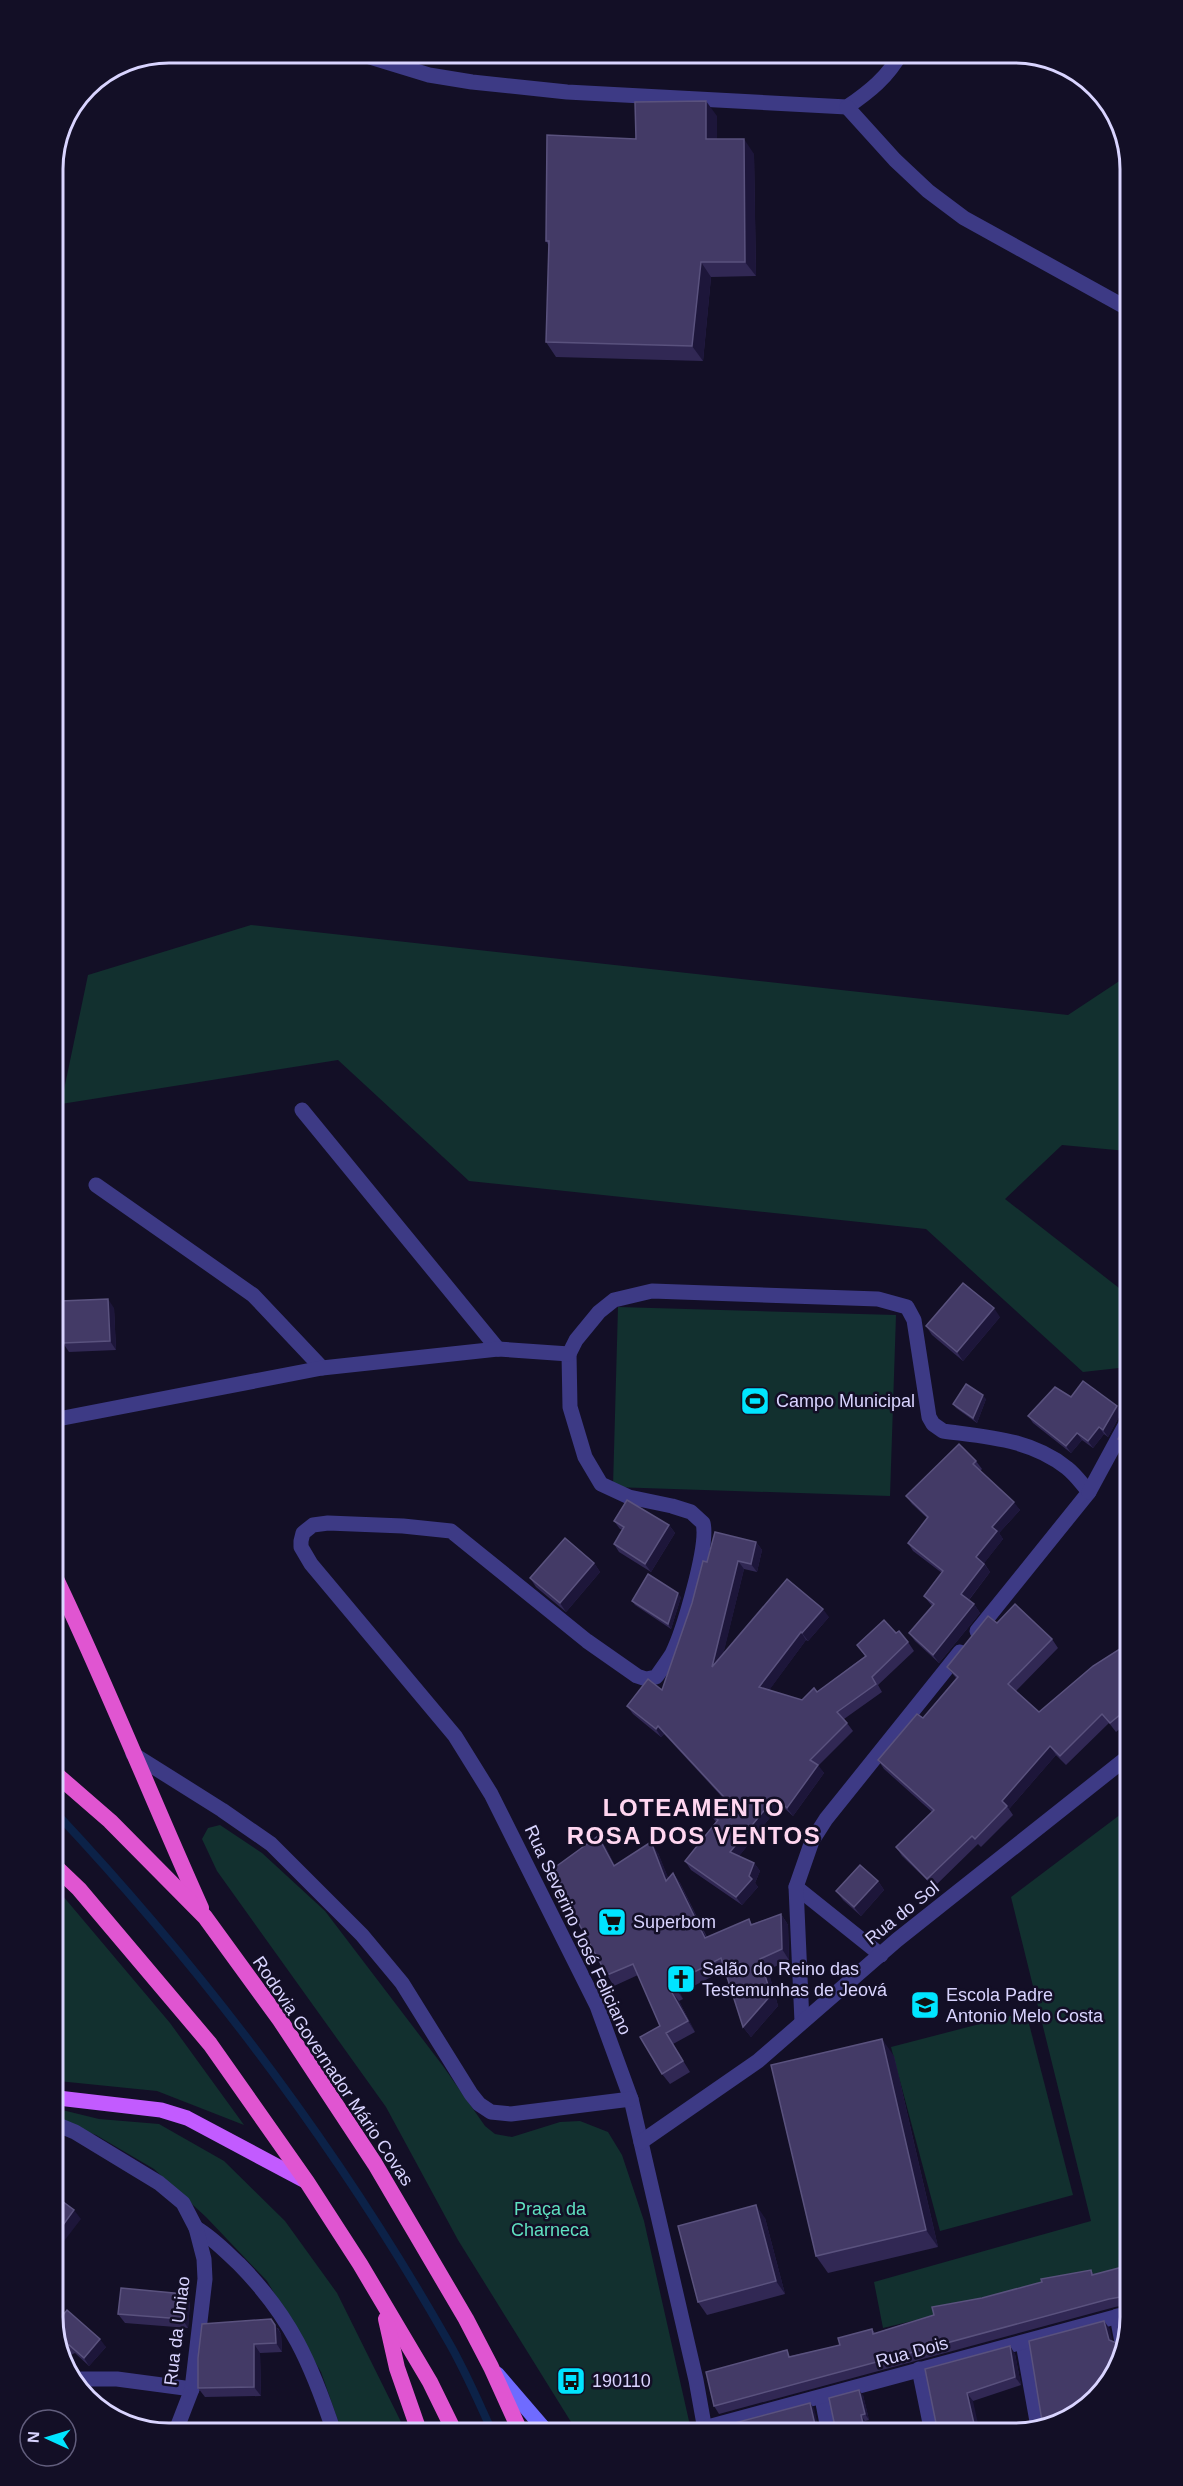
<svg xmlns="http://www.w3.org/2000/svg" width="1183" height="2486" font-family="Helvetica,sans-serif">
  <rect width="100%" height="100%" fill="#130f26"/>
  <g fill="#12302f">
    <polygon points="251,925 1068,1015 1127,976 1127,1151 1062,1145 1005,1199 1128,1295 1128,1367 1083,1372 926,1229 469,1181 338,1060 61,1104 88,975"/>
    <polygon points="618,1307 896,1315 890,1496 613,1487"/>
    <polygon points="1129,1808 1130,2269 883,2328 874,2282 1091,2221 1011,1897"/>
    <polygon points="220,1825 262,1853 325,1911 443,2066 485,2126 495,2134 512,2137 560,2122 580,2121 608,2132 622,2155 644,2221 691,2430 576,2430 458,2240 386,2107 217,1871 202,1839 208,1828"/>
    <polygon points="57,1889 170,2023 244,2125 157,2091 58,2081"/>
    <polygon points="1026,2012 1073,2195 940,2231 891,2047"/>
    <polygon points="58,2109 99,2119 159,2124 224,2161 285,2221 337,2293 406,2432 342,2432 321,2372 267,2281 206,2217 154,2169 96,2135 58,2121"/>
  </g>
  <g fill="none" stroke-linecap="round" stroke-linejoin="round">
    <path stroke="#0c2248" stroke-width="8" d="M57,1814C207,1974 340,2151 448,2341C465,2370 478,2401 492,2431"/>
    <g stroke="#3d3a85" stroke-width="15">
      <path d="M357,53L429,75L472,82L567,92L847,107C869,92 888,77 901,53"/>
      <polyline points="847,107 895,160 928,191 964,218 1125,307"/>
      <polyline points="302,1110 498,1349"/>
      <polyline points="96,1185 253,1295 322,1368"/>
      <path d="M569,1354L570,1407L585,1457L601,1484L629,1497L672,1506L691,1512L703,1523C709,1545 683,1632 672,1654C667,1662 661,1670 656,1677L646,1679L637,1676L587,1641L451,1531L403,1526L328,1523L313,1525L303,1533L301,1541V1547L311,1564L455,1736L491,1794L597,2006L631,2099L696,2380L705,2430"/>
      <path d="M58,1419L322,1368L498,1349L569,1354L576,1340L599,1312L614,1300L652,1291L878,1299L907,1307L914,1320L929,1417L933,1424L943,1431C987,1437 1031,1439 1067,1468C1075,1474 1082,1484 1089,1492L977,1631"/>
      <polyline points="1089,1492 1128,1420"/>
      <polyline points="133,1754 222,1810 271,1844 362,1935 402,1983 471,2094 479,2104 491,2112 511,2114 631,2099"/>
      <polyline points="796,1887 881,1955"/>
      <polyline points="802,2022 796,1887 812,1841 826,1819 960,1652"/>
      <polyline points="641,2142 758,2061 897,1940 1129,1756"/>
      <path d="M196,2228C213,2238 225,2251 239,2264C291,2317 311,2363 334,2432"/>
      <polyline points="1117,2316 1122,2342"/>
      <polyline points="1023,2343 1038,2427"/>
      <polyline points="919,2369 931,2428"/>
      <polyline points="76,2379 117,2379 192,2389"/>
      <polyline points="822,2398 828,2429"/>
      <polyline points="704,2428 1130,2313"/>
    </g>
    <polyline stroke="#3d3a85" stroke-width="15" points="58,2125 75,2132 159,2183 183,2203 196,2228 204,2259 205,2279 192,2389 175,2433"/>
    <polyline stroke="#6f6bff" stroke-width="15" points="497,2374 546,2431"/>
    <polyline stroke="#c25bff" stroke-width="15" points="58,2098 161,2110 187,2118 307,2182"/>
    <g stroke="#e055d1" stroke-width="16">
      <path d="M57,1581C108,1688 152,1799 201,1908"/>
      <polyline points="57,1775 110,1821 205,1917 280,2020 375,2164 466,2319 491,2367 520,2431"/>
      <polyline points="57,1868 79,1889 210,2044 307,2182 360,2264 430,2382 454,2431"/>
      <polyline points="386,2319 397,2368 419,2431"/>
    </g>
  </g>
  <g fill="#312854">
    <polygon points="717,116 717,139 754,154 756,276 711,277 703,361 556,357 546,342 549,246 546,241 636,139"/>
    <polygon points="56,1251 60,1258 61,1298 56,1298"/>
    <polygon points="114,1308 116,1350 69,1352 63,1343"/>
    <polygon points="1000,1317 963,1361 932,1335 926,1326"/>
    <polygon points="1071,1397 1117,1406 1121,1413 1108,1437 1104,1434 1093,1448 1082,1440 1071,1453 1033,1423 1028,1416"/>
    <polygon points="986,1399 977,1423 956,1408 953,1404"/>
    <polygon points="1128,1421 1128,1449 1124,1447 1118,1439"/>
    <polygon points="976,1461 982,1469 980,1471 1020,1510 999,1533 1003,1539 984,1563 990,1572 969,1600 974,1604 980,1613 939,1663 915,1641 909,1633 932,1606 924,1596 942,1573 913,1551 908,1543 927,1518 912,1504 906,1496"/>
    <polygon points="614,1521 669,1525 675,1533 651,1572 619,1552 614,1544 623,1530 620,1529"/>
    <polygon points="756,1542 762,1550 757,1572 744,1569 723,1654 829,1617 808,1641 806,1640 769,1690 802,1700 817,1692 865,1656 857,1645 896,1633 908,1642 914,1651 878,1685 882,1692 844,1719 853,1731 818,1766 824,1773 793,1816 783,1807 774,1817 772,1815 739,1856 754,1863 760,1871 755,1883 758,1887 742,1905 691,1870 685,1861 716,1822 710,1814 723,1798 664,1734 661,1737 633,1714 627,1706 662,1690 707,1562"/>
    <polygon points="594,1563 600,1572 566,1612 536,1587 530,1578"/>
    <polygon points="681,1597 671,1629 635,1605 632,1601"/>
    <polygon points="997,1623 1052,1639 1058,1648 1016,1691 1039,1712 1129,1643 1129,1721 1116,1732 1109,1723 1066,1765 1056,1755 1009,1809 1013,1815 981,1847 978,1844 934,1887 902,1856 896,1847 932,1812 884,1769 878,1760 923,1718 956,1678 947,1667"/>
    <polygon points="605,1846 615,1866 658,1853 668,1878 673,1873 680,1883 707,1937 749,1919 752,1924 781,1914 788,1925 789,1960 768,1970 778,2006 751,2037 743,2027 725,1970 680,1993 683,1999 679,2001 695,2032 673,2044 690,2072 670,2084 662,2074 660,2026 638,1975 614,1986 607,1975"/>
    <polygon points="878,1881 884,1890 861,1916 843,1900 836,1891"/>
    <polygon points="894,2056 938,2247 828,2273 816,2256"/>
    <polygon points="765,2218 785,2294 707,2315 698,2302"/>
    <polygon points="1130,2265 1130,2304 1115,2307 719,2414 714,2406 791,2356 840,2345 872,2329 875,2333 934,2315 982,2298 1091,2270 1094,2275"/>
    <polygon points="190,2303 188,2328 125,2323 118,2314"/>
    <polygon points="59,2320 106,2347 89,2366 75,2353 61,2359 59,2355"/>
    <polygon points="278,2328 281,2334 282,2352 260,2353 261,2396 205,2397 198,2388 198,2358"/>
    <polygon points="1010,2346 1015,2354 1021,2385 973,2401 925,2369"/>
    <polygon points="863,2395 869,2420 865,2421 834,2422"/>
  </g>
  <g fill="#1d163a">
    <polygon points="706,101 717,116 717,154 706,139"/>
    <polygon points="744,139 754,154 756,276 745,262"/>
    <polygon points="701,262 711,277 703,361 692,346"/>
    <polygon points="56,1251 60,1258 61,1298 56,1290"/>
    <polygon points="108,1299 114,1308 116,1350 110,1341"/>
    <polygon points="994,1308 1000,1317 963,1361 957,1352"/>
    <polygon points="983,1395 986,1399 977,1423 973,1418"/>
    <polygon points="1117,1406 1121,1413 1108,1437 1103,1430"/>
    <polygon points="1099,1427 1104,1434 1093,1448 1088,1441"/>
    <polygon points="1077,1433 1082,1440 1071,1453 1066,1446"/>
    <polygon points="1014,1502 1020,1510 999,1533 1003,1539 982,1566 976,1557 992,1527"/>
    <polygon points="669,1525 675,1533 651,1572 645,1564"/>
    <polygon points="756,1542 762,1550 757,1572 751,1564"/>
    <polygon points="738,1561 744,1569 718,1676 712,1667"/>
    <polygon points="594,1563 600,1572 566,1612 560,1603"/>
    <polygon points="984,1564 990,1572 967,1602 961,1594"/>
    <polygon points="678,1593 681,1597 671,1629 668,1624"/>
    <polygon points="974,1604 980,1613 939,1663 933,1655"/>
    <polygon points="823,1609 829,1617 808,1641 802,1633"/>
    <polygon points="801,1632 806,1640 765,1696 759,1687"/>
    <polygon points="658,1726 664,1734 661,1737 656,1729"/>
    <polygon points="1050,1746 1056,1755 1009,1809 1002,1801"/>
    <polygon points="818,1765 824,1773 793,1816 787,1808"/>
    <polygon points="777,1799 783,1807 774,1817 768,1809"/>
    <polygon points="767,1807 772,1815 736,1860 730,1852"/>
    <polygon points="598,1836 605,1846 621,1877 614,1866"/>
    <polygon points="651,1842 658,1853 674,1892 666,1881"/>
    <polygon points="754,1863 760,1871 755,1883 758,1887 742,1905 736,1897 749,1876"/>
    <polygon points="673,1873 680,1883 712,1949 705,1938"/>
    <polygon points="878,1881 884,1890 861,1916 854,1907"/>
    <polygon points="781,1914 788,1925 789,1960 782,1949"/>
    <polygon points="760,1959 768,1970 778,2006 751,2037 743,2027"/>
    <polygon points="673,1983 680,1993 683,1999 676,1989"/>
    <polygon points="671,1991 679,2001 695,2032 688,2021"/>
    <polygon points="882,2039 894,2056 938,2247 926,2230"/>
    <polygon points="756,2205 765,2218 785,2294 776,2281"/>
    <polygon points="74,2210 81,2219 58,2249 58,2232"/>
    <polygon points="184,2294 190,2303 188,2328 182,2319"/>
    <polygon points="271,2319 281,2334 282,2352 276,2343"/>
    <polygon points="1104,2321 1110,2329 1114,2348 1109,2340"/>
    <polygon points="100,2339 106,2347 89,2366 84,2358"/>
    <polygon points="254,2344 260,2353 261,2396 254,2387"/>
    <polygon points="1010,2346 1015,2354 1021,2385 1015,2377"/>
    <polygon points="859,2390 863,2395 869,2420 865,2414"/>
    <polygon points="967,2393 973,2401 979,2428 975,2428"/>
    <polygon points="810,2403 814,2408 819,2429 816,2429"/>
    <polygon points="861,2415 865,2421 867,2428 864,2428"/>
  </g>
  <g fill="#433a66" stroke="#5a527e" stroke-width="1.5">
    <polygon points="706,101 706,139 744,139 745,262 701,262 692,346 546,342 549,241 546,241 547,135 636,139 635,102"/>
    <polygon points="963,1283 994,1308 957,1352 926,1326"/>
    <polygon points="108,1299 110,1341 63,1343 61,1301"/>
    <polygon points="1083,1381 1117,1406 1103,1430 1099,1427 1088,1441 1077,1433 1066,1446 1028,1416 1055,1387 1071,1397"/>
    <polygon points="966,1384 983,1395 973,1418 953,1404"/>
    <polygon points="1128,1421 1128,1445 1118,1439"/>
    <polygon points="959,1444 976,1461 973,1464 1014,1502 992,1527 997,1531 976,1557 984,1564 961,1594 974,1604 933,1655 909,1633 934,1604 924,1596 943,1571 908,1543 928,1517 906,1496"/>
    <polygon points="627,1500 669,1525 645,1564 614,1544 624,1527 614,1521"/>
    <polygon points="715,1532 756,1542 751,1564 738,1561 712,1667 787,1579 823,1609 802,1633 801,1632 759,1687 802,1700 814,1688 817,1692 866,1656 857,1645 884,1620 896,1633 899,1631 908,1642 872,1677 876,1684 837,1712 847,1723 810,1760 818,1765 787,1808 777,1799 768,1809 767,1807 730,1852 754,1863 749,1876 752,1879 736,1897 685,1861 718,1820 710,1814 724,1797 658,1726 656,1729 627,1706 648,1679 662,1690 692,1603 703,1561 707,1562"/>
    <polygon points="565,1538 594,1563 560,1603 530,1578"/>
    <polygon points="648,1574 678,1593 668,1624 632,1601"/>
    <polygon points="1015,1604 1052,1639 1008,1684 1039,1712 1093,1666 1129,1643 1129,1700 1123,1704 1127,1709 1110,1723 1102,1714 1060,1756 1050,1746 1002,1801 1007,1806 975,1839 972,1836 927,1879 896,1847 934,1810 878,1760 917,1714 923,1718 958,1677 947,1667 988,1616 997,1623"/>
    <polygon points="598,1836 614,1866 651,1842 666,1881 673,1873 705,1938 749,1919 751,1925 781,1914 782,1949 760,1959 771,1995 743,2027 721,1958 673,1983 676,1989 671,1991 688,2021 666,2033 683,2061 662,2074 640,2037 660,2026 633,1964 607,1975 550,1871"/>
    <polygon points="860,1865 878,1881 854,1907 836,1891"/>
    <polygon points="882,2039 926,2230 816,2256 771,2065"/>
    <polygon points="58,2198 74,2210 58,2232"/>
    <polygon points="756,2205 776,2281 698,2302 678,2226"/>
    <polygon points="1130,2265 1130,2299 1126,2296 1109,2299 714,2406 706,2372 787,2350 789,2357 840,2345 838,2338 872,2329 873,2334 934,2315 932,2307 982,2298 1042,2282 1041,2279 1091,2270 1092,2275"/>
    <polygon points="121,2288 184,2294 182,2319 118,2314"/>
    <polygon points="67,2310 100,2339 84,2358 69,2345 59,2350 59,2320"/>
    <polygon points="1130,2312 1130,2318 1125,2333 1123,2316"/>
    <polygon points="271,2319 275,2325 276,2343 254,2344 254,2387 198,2388 198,2358 202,2324"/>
    <polygon points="1104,2321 1109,2340 1119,2344 1123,2340 1107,2388 1052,2427 1043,2427 1029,2341"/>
    <polygon points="1010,2346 1015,2377 967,2393 975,2428 937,2428 925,2369"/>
    <polygon points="859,2390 865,2414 861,2415 864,2428 831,2429 834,2422 829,2398"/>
    <polygon points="810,2403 816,2429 728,2429 727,2425"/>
    <polygon points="183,2430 207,2433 182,2433"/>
  </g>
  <defs>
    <g id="stadium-square" transform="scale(1.5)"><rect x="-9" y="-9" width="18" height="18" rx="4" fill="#00e5ff" stroke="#130f26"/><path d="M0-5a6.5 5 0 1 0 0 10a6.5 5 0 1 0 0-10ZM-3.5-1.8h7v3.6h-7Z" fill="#111"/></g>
    <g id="supermarket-square" transform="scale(1.5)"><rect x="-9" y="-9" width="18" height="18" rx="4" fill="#00e5ff" stroke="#130f26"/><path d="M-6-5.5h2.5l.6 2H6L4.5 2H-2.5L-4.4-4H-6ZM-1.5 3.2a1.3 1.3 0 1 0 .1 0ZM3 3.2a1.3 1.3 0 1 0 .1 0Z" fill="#111"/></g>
    <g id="church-square" transform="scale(1.5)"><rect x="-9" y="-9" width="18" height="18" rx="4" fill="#00e5ff" stroke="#130f26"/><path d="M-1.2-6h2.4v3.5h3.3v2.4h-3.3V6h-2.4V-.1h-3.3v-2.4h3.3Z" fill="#111"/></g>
    <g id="school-square" transform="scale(1.5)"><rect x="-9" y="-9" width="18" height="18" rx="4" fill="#00e5ff" stroke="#130f26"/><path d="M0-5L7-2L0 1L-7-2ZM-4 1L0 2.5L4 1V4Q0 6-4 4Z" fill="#111"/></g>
    <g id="bus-square" transform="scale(1.5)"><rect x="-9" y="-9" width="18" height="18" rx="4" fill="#00e5ff" stroke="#130f26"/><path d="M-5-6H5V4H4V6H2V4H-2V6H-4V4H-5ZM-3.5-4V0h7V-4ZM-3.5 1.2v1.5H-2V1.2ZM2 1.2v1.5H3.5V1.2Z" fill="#111"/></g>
  </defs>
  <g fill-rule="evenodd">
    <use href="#stadium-square" x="755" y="1401"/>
    <use href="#supermarket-square" x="612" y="1922"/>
    <use href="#church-square" x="681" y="1979"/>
    <use href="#school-square" x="925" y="2005"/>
    <use href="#bus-square" x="571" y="2381"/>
  </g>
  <g text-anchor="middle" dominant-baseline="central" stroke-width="5" stroke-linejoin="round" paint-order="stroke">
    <g font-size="18" fill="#d9d4ff" stroke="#130f26" text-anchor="start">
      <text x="776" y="1401">Campo Municipal</text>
      <text x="633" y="1922">Superbom</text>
      <text x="702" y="1969">Salão do Reino das<tspan x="702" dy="21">Testemunhas de Jeová</tspan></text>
      <text x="946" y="1995">Escola Padre<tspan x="946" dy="21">Antonio Melo Costa</tspan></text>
      <text x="592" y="2381">190110</text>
    </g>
    <g font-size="18" fill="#d9d4ff" stroke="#130f26">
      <text transform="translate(902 1913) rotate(-39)">Rua do Sol</text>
      <text transform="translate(578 1930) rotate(65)">Rua Severino José Feliciano</text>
      <text transform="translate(333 2071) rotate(56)">Rodovia Governador Mário Covas</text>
      <text transform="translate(177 2331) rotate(-83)">Rua da Uniao</text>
      <text transform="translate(912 2352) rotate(-15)">Rua Dois</text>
    </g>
    <g font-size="18" fill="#5fe0c0" stroke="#130f26">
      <text x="550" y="2209">Praça da<tspan x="550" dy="21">Charneca</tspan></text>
    </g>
    <g font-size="24" font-weight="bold" letter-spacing="1.5" fill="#ffd6f0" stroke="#130f26">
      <text x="694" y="1807">LOTEAMENTO<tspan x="694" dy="28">ROSA DOS VENTOS</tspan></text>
    </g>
  </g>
  <path d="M0 0H1183V2486H0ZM169 63H1014A106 106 0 0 1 1120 169V2317A106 106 0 0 1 1014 2423H169A106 106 0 0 1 63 2317V169A106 106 0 0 1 169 63Z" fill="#130f26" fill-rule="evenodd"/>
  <path fill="none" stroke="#d9d4ff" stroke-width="3" d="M169 63H1014A106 106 0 0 1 1120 169V2317A106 106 0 0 1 1014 2423H169A106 106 0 0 1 63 2317V169A106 106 0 0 1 169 63Z"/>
  <g transform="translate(48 2438) rotate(274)"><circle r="28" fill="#130f26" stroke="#625e7d" stroke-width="1.5"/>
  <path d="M0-4.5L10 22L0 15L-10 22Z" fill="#00e5ff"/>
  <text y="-9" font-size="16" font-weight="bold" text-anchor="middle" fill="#d9d4ff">N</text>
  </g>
</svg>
